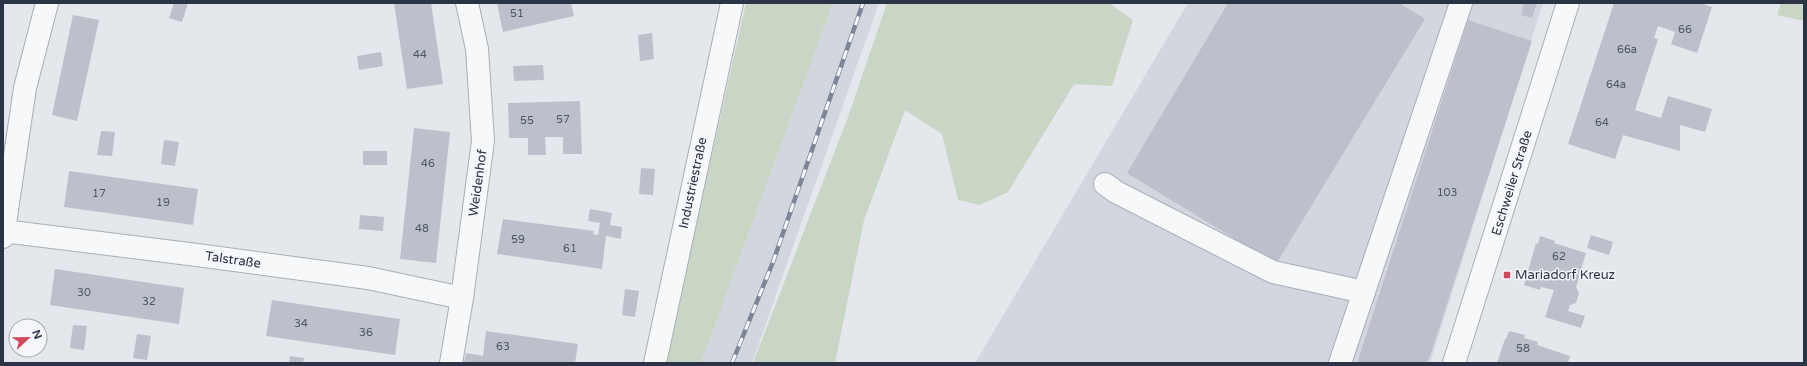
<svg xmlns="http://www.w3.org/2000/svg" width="1807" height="366" font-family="'Varela Round',sans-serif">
  <rect width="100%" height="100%" fill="#e4e7ec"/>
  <g fill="#d2d6de">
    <polygon points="833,3 879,3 752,363 701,363"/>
    <polygon points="1188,3 1543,3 1430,363 975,363"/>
  </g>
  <g fill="#c9d6c5">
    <polygon points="746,3 833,3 701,363 665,363"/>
    <polygon points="887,3 1109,3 1133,20 1112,86 1074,84 1008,192 980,205 958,200 942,134 905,110 864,220 835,363 753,363 848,117"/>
    <polygon points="1781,3 1804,3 1804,21 1777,15"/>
  </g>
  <g fill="#bbc0ca">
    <polygon points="174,3 188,3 182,22 169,18"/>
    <polygon points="394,3 431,3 443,84 407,89"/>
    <polygon points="497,3 571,3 574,16 503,32"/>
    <polygon points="1228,3 1399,3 1425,19 1276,264 1127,173"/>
    <polygon points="1524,3 1537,3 1532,18 1521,15"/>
    <polygon points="1614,3 1700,3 1712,7 1697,53 1671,44 1675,32 1658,26 1654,38 1658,39 1635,110 1661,118 1668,96 1712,109 1705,132 1680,125 1680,151 1623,135 1615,159 1568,144"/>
    <polygon points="73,15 99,20 77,121 52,115"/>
    <polygon points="1468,20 1532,41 1433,347 1427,363 1357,363"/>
    <polygon points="652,33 654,59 640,61 638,35"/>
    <polygon points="381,52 383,66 359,70 357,56"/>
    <polygon points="543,65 544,80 514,81 513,66"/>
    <polygon points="580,101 582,154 563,154 563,137 545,137 546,155 528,155 528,138 509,138 508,103"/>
    <polygon points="414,128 450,132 436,263 400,259"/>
    <polygon points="101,131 115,132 112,156 97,155"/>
    <polygon points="164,140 179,142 175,166 161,164"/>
    <rect x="363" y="151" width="24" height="14"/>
    <polygon points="641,168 655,169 653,195 639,194"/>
    <polygon points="69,171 198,189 193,225 64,207"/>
    <polygon points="590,209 612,213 610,225 622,227 621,239 606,236 602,269 497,254 503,219 594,231 593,234 598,235 600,223 588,221"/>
    <polygon points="360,215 384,217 383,231 359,229"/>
    <polygon points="1591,235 1613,242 1609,255 1587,248"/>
    <polygon points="1540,236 1555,241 1554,243 1586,253 1576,287 1579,293 1576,303 1570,305 1568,311 1585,316 1581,328 1545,317 1554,290 1541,287 1540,290 1524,285 1536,243 1538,244"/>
    <polygon points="55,269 184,288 179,324 50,305"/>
    <polygon points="625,289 639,291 635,317 622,315"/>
    <polygon points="272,300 400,319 395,355 266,336"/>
    <polygon points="73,325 87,326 84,350 70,348"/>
    <polygon points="486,331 578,344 575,363 464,363 466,353 483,356"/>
    <polygon points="1509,331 1525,335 1524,338 1538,342 1537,345 1570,356 1568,363 1497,363 1505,339 1506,339"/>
    <polygon points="137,334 151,336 147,360 133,358"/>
    <polygon points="290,356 304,358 303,363 289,363"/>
  </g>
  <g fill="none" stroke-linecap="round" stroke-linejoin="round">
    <g stroke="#a9aeb7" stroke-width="24">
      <g id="minor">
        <polyline points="1105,184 1116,192 1273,272 1364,292"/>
        <polyline points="3,231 197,255 368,278 462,298"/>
        <polyline points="3,237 25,88 47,3"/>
        <polyline points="451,363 462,298 483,141 477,49 467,3"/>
        <polyline points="655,363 732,3"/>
        <polyline points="1340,363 1461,3"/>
        <polyline points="1454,363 1568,3"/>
      </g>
    </g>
    <use href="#minor" stroke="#f7f8fa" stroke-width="22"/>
    <g stroke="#7d8696" stroke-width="4.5">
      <polyline id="rail" points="732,363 773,262 863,3"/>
    </g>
    <use href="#rail" stroke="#f4f6f9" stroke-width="3" stroke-dasharray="9" stroke-linecap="butt"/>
  </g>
  <rect fill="#d1495b" stroke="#f4f6f9" stroke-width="1.5" x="1503" y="271" width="8" height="8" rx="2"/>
  <g text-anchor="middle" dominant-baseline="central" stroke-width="3" stroke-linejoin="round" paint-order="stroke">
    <g font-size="11" fill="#4f5766">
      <text x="517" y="13">51</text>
      <text x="1685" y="29">66</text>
      <text x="1627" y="49">66a</text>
      <text x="420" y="54">44</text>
      <text x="1616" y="84">64a</text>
      <text x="563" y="119">57</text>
      <text x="527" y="120">55</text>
      <text x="1602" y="122">64</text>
      <text x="428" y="163">46</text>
      <text x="1447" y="192">103</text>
      <text x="99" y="193">17</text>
      <text x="163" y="202">19</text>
      <text x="422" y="228">48</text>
      <text x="518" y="239">59</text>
      <text x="570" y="248">61</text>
      <text x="1559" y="256">62</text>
      <text x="84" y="292">30</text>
      <text x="149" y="301">32</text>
      <text x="301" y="323">34</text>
      <text x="366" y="332">36</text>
      <text x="503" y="346">63</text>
      <text x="1523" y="348">58</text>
    </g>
    <g font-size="13" fill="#2b3445" stroke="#f4f6f9">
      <text transform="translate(478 183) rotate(-82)">Weidenhof</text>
      <text transform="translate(693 183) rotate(-78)">Industriestraße</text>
      <text transform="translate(1512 183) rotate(-73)">Eschweiler Straße</text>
      <text transform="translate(233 260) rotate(8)">Talstraße</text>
    </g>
    <g font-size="13" fill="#2b3445" stroke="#f4f6f9" text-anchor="start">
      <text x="1515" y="275">Mariadorf Kreuz</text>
    </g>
  </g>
  <rect width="1807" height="366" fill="none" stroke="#2b3445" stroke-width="8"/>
  <g transform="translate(28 338) rotate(68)"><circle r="19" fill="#f4f6f9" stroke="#a4a8b1"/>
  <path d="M0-3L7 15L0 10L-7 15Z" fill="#d1495b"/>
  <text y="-6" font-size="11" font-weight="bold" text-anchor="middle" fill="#2b3445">N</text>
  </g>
</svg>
